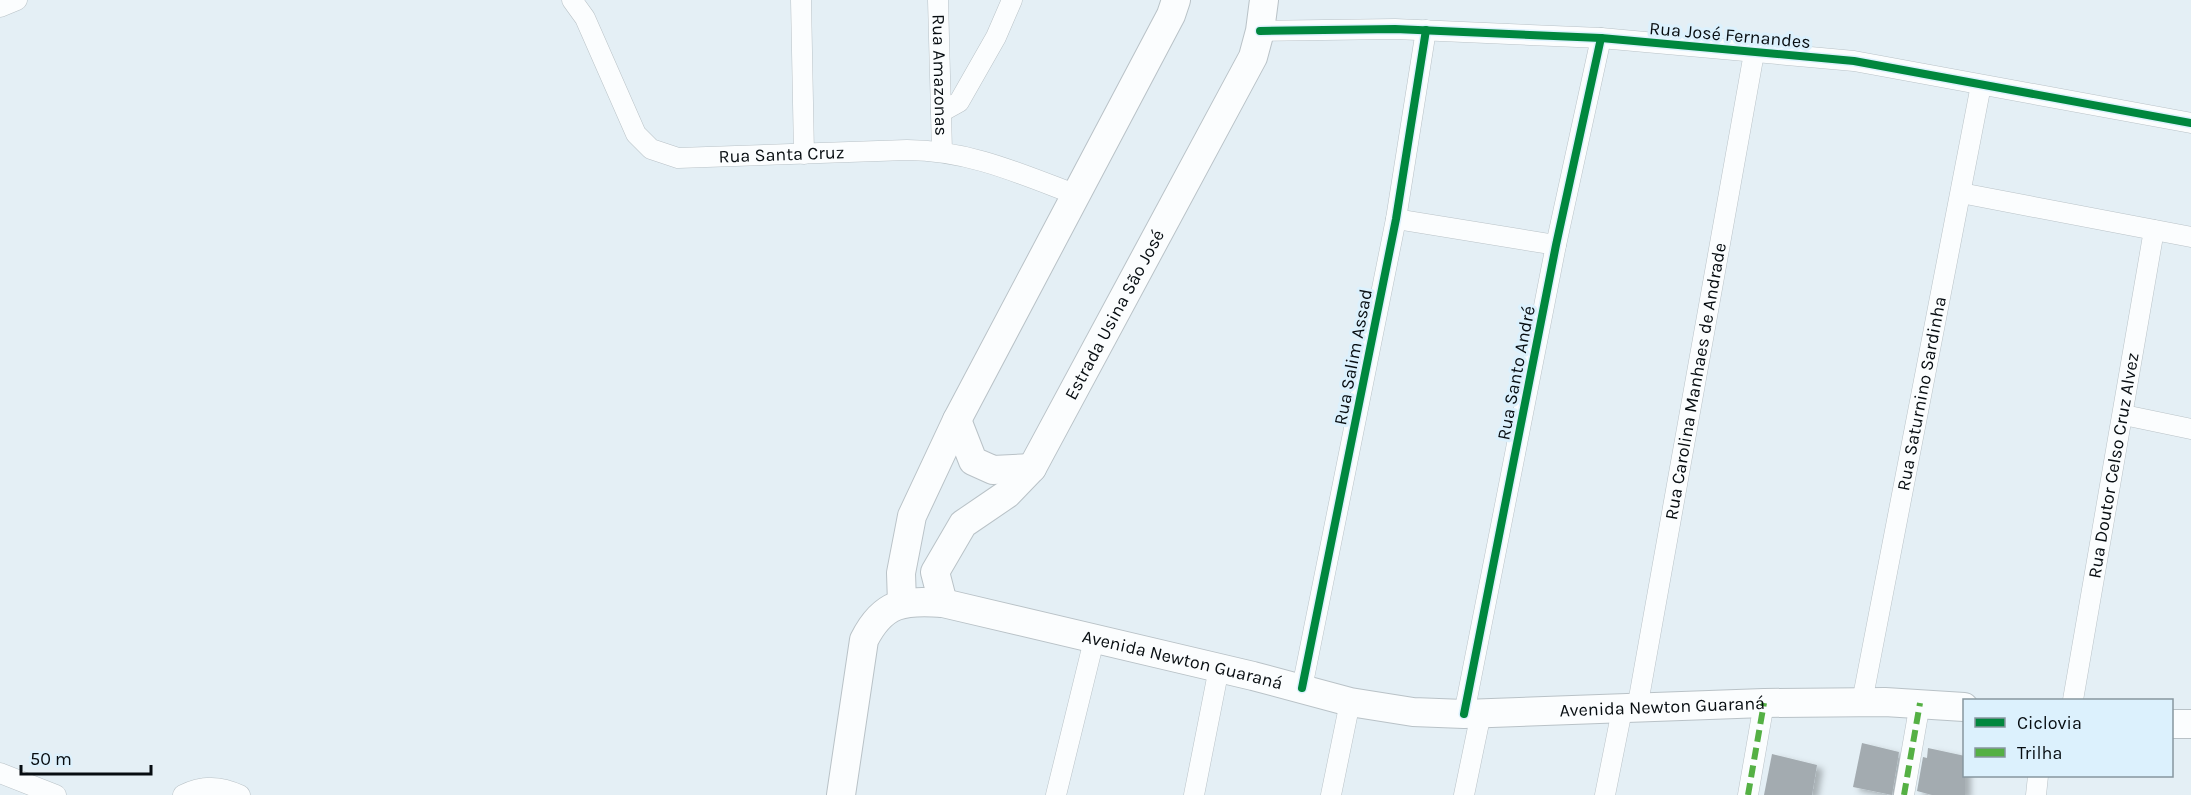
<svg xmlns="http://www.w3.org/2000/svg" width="2191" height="795" font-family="Karla,sans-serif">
  <defs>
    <filter id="shadow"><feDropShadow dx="6" dy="4" stdDeviation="3" flood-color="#0004"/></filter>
  </defs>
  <rect width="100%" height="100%" fill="#e4eff5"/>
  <g fill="#a3abb0" filter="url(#shadow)">
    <polygon points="1862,743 1899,752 1892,795 1853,787"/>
    <polygon points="1928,748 1965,756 1965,795 1932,795 1917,791 1923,757 1927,758"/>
    <polygon points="1772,754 1817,765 1812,795 1764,795"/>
  </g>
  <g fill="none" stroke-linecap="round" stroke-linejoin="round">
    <g stroke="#b9c2c7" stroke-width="21">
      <g id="minor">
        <path id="s1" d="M572,0L585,18L636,134L651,149L678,158L907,150C967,150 1019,173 1074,194"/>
        <polyline points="801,0 804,154"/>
        <path id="s2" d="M938,0L942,151"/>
        <polyline points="0,7 17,0"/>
        <polyline points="1260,31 1395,29 1601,38 1854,61 2191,123"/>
        <polyline points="941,112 959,102 996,37 1012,0"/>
        <polyline points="1961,193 2191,237"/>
        <polyline points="1396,219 1556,245"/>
        <polyline points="2124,415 2191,429"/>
        <polyline points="1302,688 1396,219 1426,30"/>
        <path id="s3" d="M2073,700L2154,230"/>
        <path id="s4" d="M1862,702L1981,85"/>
        <path id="s5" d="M1637,709L1754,53"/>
        <polyline points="1464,714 1556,245 1601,38"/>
        <polyline points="0,773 56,795"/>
        <path d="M183,795C203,785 220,786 240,795"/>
        <polyline points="1056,795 1094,640"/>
        <polyline points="1194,795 1219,668"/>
        <polyline points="1331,795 1350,702"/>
        <polyline points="1464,795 1481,713"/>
        <polyline points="1605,795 1622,710"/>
        <polyline points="1748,795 1764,703"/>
        <polyline points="1904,795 1920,703"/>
        <polyline points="2036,795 2038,776"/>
      </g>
    </g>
    <g stroke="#b9c2c7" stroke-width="30">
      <g id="secondary">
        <polyline points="957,420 973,461 993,470 1032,468"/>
        <polyline points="902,603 901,573 912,516 957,420 1171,15 1176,0"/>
        <path id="s6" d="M943,603L935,572L963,524L1007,494L1032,468L1253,57L1260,31L1264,0"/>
        <polyline points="2172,724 2191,724"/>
        <path id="s7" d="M841,795L864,640C883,602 904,600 943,603L1253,676L1350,702L1413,712L1464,714L1764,703L1885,702L1964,707"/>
      </g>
    </g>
    <use href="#minor" stroke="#fbfdfe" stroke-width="20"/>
    <use href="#secondary" stroke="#fbfdfe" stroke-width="28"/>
    <g stroke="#54b044" stroke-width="6" stroke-dasharray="12 6" stroke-linecap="butt">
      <polyline points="1748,795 1764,703"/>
      <polyline points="1904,795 1920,703"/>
    </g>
    <g stroke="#dcf1fd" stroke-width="11">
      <g id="cycleway">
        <polyline points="1260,31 1395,29 1601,38 1854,61 2191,123"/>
        <polyline points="1302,688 1396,219 1426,30"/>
        <polyline points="1464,714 1556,245 1601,38"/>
      </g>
    </g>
    <use href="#cycleway" stroke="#00873e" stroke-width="8"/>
  </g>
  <g text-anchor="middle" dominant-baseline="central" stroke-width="6" stroke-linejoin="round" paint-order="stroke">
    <g font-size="18" fill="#070d11" stroke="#dcf1fd">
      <text transform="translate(1730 35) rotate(5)">Rua José Fernandes</text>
      <text stroke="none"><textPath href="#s2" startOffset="75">Rua Amazonas</textPath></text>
      <text stroke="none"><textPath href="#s1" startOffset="302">Rua Santa Cruz</textPath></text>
      <text stroke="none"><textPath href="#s6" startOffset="351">Estrada Usina São José</textPath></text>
      <text transform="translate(1353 357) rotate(-79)">Rua Salim Assad</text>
      <text transform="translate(1516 373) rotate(-79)">Rua Santo André</text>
      <text stroke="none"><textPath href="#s5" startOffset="333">Rua Carolina Manhaes de Andrade</textPath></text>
      <text stroke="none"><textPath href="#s4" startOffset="314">Rua Saturnino Sardinha</textPath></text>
      <text stroke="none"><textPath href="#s3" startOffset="238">Rua Doutor Celso Cruz Alvez</textPath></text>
      <text stroke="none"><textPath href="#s7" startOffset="498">Avenida Newton Guaraná</textPath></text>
      <text stroke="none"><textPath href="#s7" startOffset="984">Avenida Newton Guaraná</textPath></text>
    </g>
  </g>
  <rect x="1963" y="699" width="210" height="78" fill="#dcf1fd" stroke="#87969f" stroke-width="1.5"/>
  <rect x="1975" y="718" width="30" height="9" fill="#00873e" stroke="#87969f" stroke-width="1.5"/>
  <text x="2017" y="729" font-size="18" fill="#070d11">Ciclovia</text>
  <rect x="1975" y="748" width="30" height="9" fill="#54b044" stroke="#87969f" stroke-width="1.5"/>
  <text x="2017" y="759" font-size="18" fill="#070d11">Trilha</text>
  <path d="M21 765v9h130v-9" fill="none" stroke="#070d11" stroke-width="3"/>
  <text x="30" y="765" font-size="18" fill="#070d11" stroke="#dcf1fd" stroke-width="4.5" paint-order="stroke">50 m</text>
</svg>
